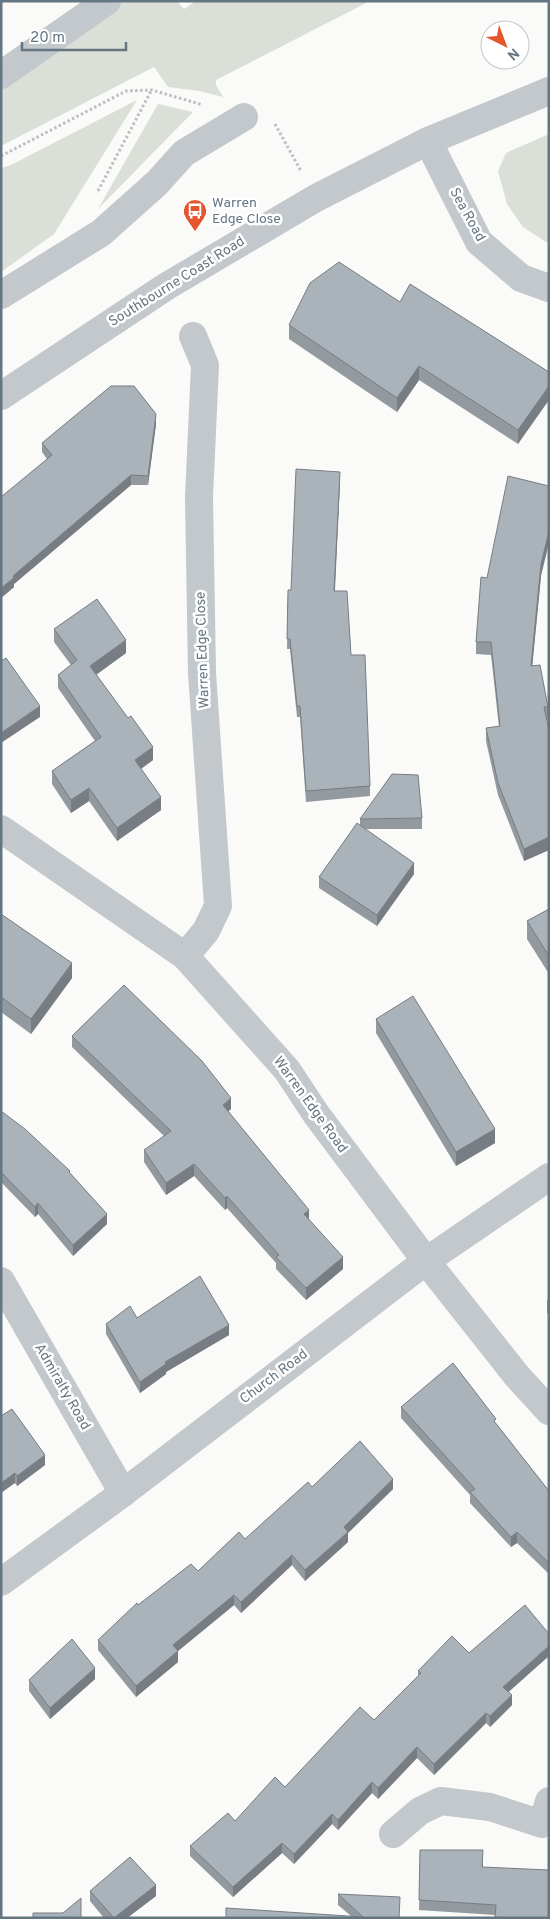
<svg xmlns="http://www.w3.org/2000/svg" width="550" height="1919" font-family="Overpass,sans-serif">
  <rect width="100%" height="100%" fill="#fafaf8"/>
  <g fill="#dadfd7">
    <polygon points="123,1 177,1 184,9 196,1 370,1 216,80 216,85 223,97 199,91 168,87 154,67 1,146 1,84"/>
    <polygon points="137,100 54,234 1,272 1,168 11,165"/>
    <polygon points="158,104 193,112 98,209"/>
    <polygon points="549,134 549,244 523,227 507,204 498,171 506,153"/>
  </g>
  <g fill="none" stroke-linecap="round" stroke-linejoin="round">
    <g stroke="#bbbfc2" stroke-width="3" stroke-dasharray="2.5 2.5" stroke-linecap="butt">
      <polyline points="275,124 301,171"/>
      <polyline points="1,156 126,91 152,90 203,105"/>
      <polyline points="98,191 151,91"/>
    </g>
    <g stroke="#c3c8cc" stroke-width="28">
      <polyline points="1,75 107,1"/>
      <polyline points="428,141 479,242 521,278 549,288"/>
      <polyline points="1,295 101,233 157,183 184,153 244,117"/>
      <polyline points="1,396 167,286 316,198 428,141 549,91"/>
      <polyline points="1,829 185,956 287,1070 316,1114 426,1261 517,1376 549,1411"/>
      <polyline points="185,956 206,931 218,906 202,673 199,497 205,365 193,336"/>
      <polyline points="1,1281 123,1493"/>
      <polyline points="1,1582 123,1493 426,1261 549,1177"/>
      <polyline points="393,1834 420,1811 441,1801 490,1807 542,1824 549,1801"/>
    </g>
  </g>
  <g fill="#929a9f">
    <polygon points="400,302 549,372 518,444 419,380 397,412 289,339 289,325"/>
    <polygon points="156,424 148,485 131,485 14,584 14,587 1,598 47,459 42,452 42,443"/>
    <polygon points="340,482 335,591 351,655 370,786 370,796 306,802 300,717 297,717 290,649 287,649 288,590 291,590"/>
    <polygon points="541,576 532,666 548,707 548,719 547,720 549,730 549,850 524,861 498,795 486,741 486,728 499,727 491,655 476,654 476,642 487,578"/>
    <polygon points="54,629 126,653 96,675 153,760 141,769 161,810 117,841 89,801 71,813 52,784 52,771 95,741 58,688 58,675 71,665 54,642"/>
    <polygon points="422,818 422,829 365,829 414,874 377,926 319,888 319,877 360,826 360,819"/>
    <polygon points="549,909 549,974 527,939 527,921"/>
    <polygon points="1,914 72,978 31,1034 1,1012"/>
    <polygon points="376,1019 495,1143 456,1166 376,1033"/>
    <polygon points="72,1036 231,1109 228,1111 309,1219 343,1269 306,1300 276,1269 276,1263 227,1208 225,1210 194,1176 166,1195 144,1162 144,1150 164,1136 72,1047"/>
    <polygon points="1,1111 70,1173 107,1224 73,1256 38,1214 35,1217 1,1182"/>
    <polygon points="549,1299 549,1315 547,1313 547,1300"/>
    <polygon points="137,1318 229,1335 166,1372 166,1374 140,1393 106,1334 106,1324"/>
    <polygon points="401,1407 496,1424 549,1491 549,1574 517,1543 511,1547 470,1503 470,1495 401,1418"/>
    <polygon points="1,1416 45,1465 17,1486 15,1483"/>
    <polygon points="312,1487 393,1489 348,1533 348,1542 305,1581 292,1565 241,1613 234,1605 178,1651 178,1662 136,1697 98,1650 98,1640 138,1605 198,1571 245,1539"/>
    <polygon points="418,1671 509,1692 512,1705 490,1727 486,1723 434,1775 417,1758 378,1799 372,1793 338,1830 332,1824 294,1864 282,1853 233,1897 190,1856 190,1846 235,1821 285,1787 374,1720 418,1676"/>
    <polygon points="95,1679 50,1719 29,1691 29,1680"/>
    <polygon points="420,1850 483,1861 483,1868 549,1918 495,1918 495,1915 419,1910"/>
    <polygon points="90,1891 156,1896 127,1918 104,1918 90,1901"/>
    <polygon points="338,1894 399,1918 351,1916 338,1905"/>
  </g>
  <g fill="#777d82">
    <polygon points="419,366 419,380 397,412 397,398"/>
    <polygon points="549,386 549,400 518,444 518,430"/>
    <polygon points="156,414 156,424 148,485 148,476"/>
    <polygon points="340,472 340,482 334,601 334,591"/>
    <polygon points="131,475 131,485 14,584 14,587 1,598 1,588 13,576"/>
    <polygon points="549,531 549,543 541,576 531,679 531,666 541,564"/>
    <polygon points="126,640 126,653 90,679 90,666"/>
    <polygon points="40,706 40,717 1,743 1,733"/>
    <polygon points="153,747 153,760 135,773 135,760"/>
    <polygon points="89,788 89,801 71,813 71,800"/>
    <polygon points="161,797 161,810 117,841 117,828"/>
    <polygon points="549,837 549,850 524,861 524,849"/>
    <polygon points="414,863 414,874 377,926 377,915"/>
    <polygon points="72,963 72,978 31,1034 31,1019"/>
    <polygon points="231,1098 231,1109 223,1116 223,1105"/>
    <polygon points="495,1129 495,1143 456,1166 456,1152"/>
    <polygon points="194,1164 194,1176 166,1195 166,1183"/>
    <polygon points="227,1196 227,1208 225,1210 225,1198"/>
    <polygon points="38,1203 38,1214 35,1217 35,1207"/>
    <polygon points="309,1210 309,1221 304,1214"/>
    <polygon points="107,1214 107,1224 73,1256 73,1245"/>
    <polygon points="343,1257 343,1269 306,1300 306,1288"/>
    <polygon points="229,1325 229,1335 166,1372 166,1374 140,1393 140,1382 165,1362"/>
    <polygon points="45,1455 45,1465 17,1486 17,1476"/>
    <polygon points="15,1473 15,1483 1,1493 1,1483"/>
    <polygon points="393,1479 393,1489 348,1533 348,1542 305,1581 305,1570 344,1527"/>
    <polygon points="517,1532 517,1543 511,1547 511,1537"/>
    <polygon points="292,1555 292,1565 241,1613 241,1602"/>
    <polygon points="234,1595 234,1605 178,1651 178,1662 136,1697 136,1686 173,1645"/>
    <polygon points="549,1646 549,1656 503,1697 503,1687"/>
    <polygon points="95,1668 95,1679 50,1719 50,1708"/>
    <polygon points="512,1695 512,1705 490,1727 490,1716"/>
    <polygon points="486,1713 486,1723 434,1775 434,1764"/>
    <polygon points="417,1747 417,1758 378,1799 378,1788"/>
    <polygon points="372,1782 372,1793 338,1830 338,1820"/>
    <polygon points="332,1814 332,1824 294,1864 294,1854"/>
    <polygon points="282,1843 282,1853 233,1897 233,1887"/>
    <polygon points="156,1885 156,1896 127,1918 114,1918"/>
  </g>
  <g fill="#aab3b9" stroke="#777d82">
    <polygon points="339,262 400,302 410,284 549,372 549,386 518,430 419,366 397,398 289,325 310,283"/>
    <polygon points="111,386 134,386 156,414 148,476 131,475 13,576 14,578 1,588 1,497 52,455 42,443"/>
    <polygon points="296,469 340,472 334,591 347,591 351,655 365,655 370,786 306,791 300,706 297,706 290,639 287,639 288,590 291,590"/>
    <polygon points="508,476 549,486 549,531 541,564 531,666 540,665 548,707 544,707 549,730 549,837 524,849 498,783 486,728 500,726 491,642 476,642 481,577 487,578"/>
    <polygon points="97,599 126,640 90,666 128,718 131,716 153,747 135,760 161,797 117,828 89,788 71,800 52,771 101,737 58,675 77,660 54,629"/>
    <polygon points="6,658 40,706 1,733 1,661"/>
    <polygon points="392,774 418,775 422,818 360,819"/>
    <polygon points="357,823 414,863 377,915 319,877"/>
    <polygon points="549,909 549,956 527,921"/>
    <polygon points="1,914 72,963 31,1019 1,997"/>
    <polygon points="124,985 202,1061 231,1098 223,1105 309,1210 304,1214 343,1257 306,1288 276,1257 279,1255 227,1196 225,1198 194,1164 166,1183 144,1150 171,1131 72,1036"/>
    <polygon points="413,996 495,1129 456,1152 376,1019"/>
    <polygon points="1,1111 25,1129 70,1171 69,1172 107,1214 73,1245 38,1203 35,1207 1,1172"/>
    <polygon points="200,1276 229,1325 165,1362 166,1364 140,1382 106,1324 130,1306 137,1318"/>
    <polygon points="453,1363 496,1419 494,1421 549,1491 549,1563 517,1532 511,1537 470,1492 475,1489 401,1407"/>
    <polygon points="12,1409 45,1455 17,1476 15,1473 1,1483 1,1416"/>
    <polygon points="360,1441 393,1479 344,1527 348,1532 305,1570 292,1555 241,1602 234,1595 173,1645 178,1651 136,1686 98,1640 137,1603 138,1605 191,1564 198,1571 239,1532 245,1539 308,1482 312,1487"/>
    <polygon points="525,1605 549,1634 549,1646 503,1687 512,1695 490,1716 486,1713 434,1764 417,1747 378,1788 372,1782 338,1820 332,1814 294,1854 282,1843 233,1887 190,1846 228,1813 235,1821 275,1777 285,1787 360,1707 374,1720 421,1673 418,1671 452,1636 469,1653"/>
    <polygon points="72,1639 95,1668 50,1708 29,1680"/>
    <polygon points="420,1850 483,1850 482,1867 549,1870 549,1918 503,1918 495,1917 496,1905 419,1900"/>
    <polygon points="130,1857 156,1885 114,1918 90,1891"/>
    <polygon points="338,1894 400,1897 399,1918 226,1918 226,1908 363,1917"/>
    <polygon points="81,1898 81,1918 33,1918 33,1913 63,1913"/>
  </g>
  <defs>
    <g id="bus-pin" transform="scale(1.25)"><path d="M0 17L-7.5 6A9.5 9.5 0 1 1 7.5 6Z" fill="#e4572e" stroke="#fff"/><path d="M-5-6H5V4H4V6H2V4H-2V6H-4V4H-5ZM-3.5-4V0h7V-4ZM-3.5 1.2v1.5H-2V1.2ZM2 1.2v1.5H3.5V1.2Z" fill="#fff"/></g>
  </defs>
  <g fill-rule="evenodd">
    <use href="#bus-pin" x="195" y="211"/>
  </g>
  <g text-anchor="middle" dominant-baseline="central" stroke-width="5" stroke-linejoin="round" paint-order="stroke">
    <g font-size="14" fill="#657683" stroke="#fff" text-anchor="start">
      <text x="212" y="203">Warren<tspan x="212" dy="16">Edge Close</tspan></text>
    </g>
    <g font-size="14" fill="#657683" stroke="#fff">
      <text transform="translate(467 215) rotate(61)">Sea Road</text>
      <text transform="translate(177 282) rotate(-32)">Southbourne Coast Road</text>
      <text transform="translate(203 650) rotate(-92)">Warren Edge Close</text>
      <text transform="translate(310 1105) rotate(54)">Warren Edge Road</text>
      <text transform="translate(274 1377) rotate(-37)">Church Road</text>
      <text transform="translate(62 1387) rotate(60)">Admiralty Road</text>
    </g>
  </g>
  <rect width="550" height="1919" fill="none" stroke="#657683" stroke-width="5"/>
  <g transform="translate(505 45) rotate(138)"><circle r="24" fill="#ffffff" stroke="#c1c8cd"/>
  <path d="M0-4L9 19L0 12L-9 19Z" fill="#e4572e"/>
  <text y="-8" font-size="14" font-weight="bold" text-anchor="middle" fill="#657683">N</text>
  </g>
  <path d="M22 42v8h104v-8" fill="none" stroke="#657683" stroke-width="2.5"/>
  <text x="30" y="42" font-size="15" fill="#657683" stroke="#ffffff" stroke-width="4" paint-order="stroke">20 m</text>
</svg>
